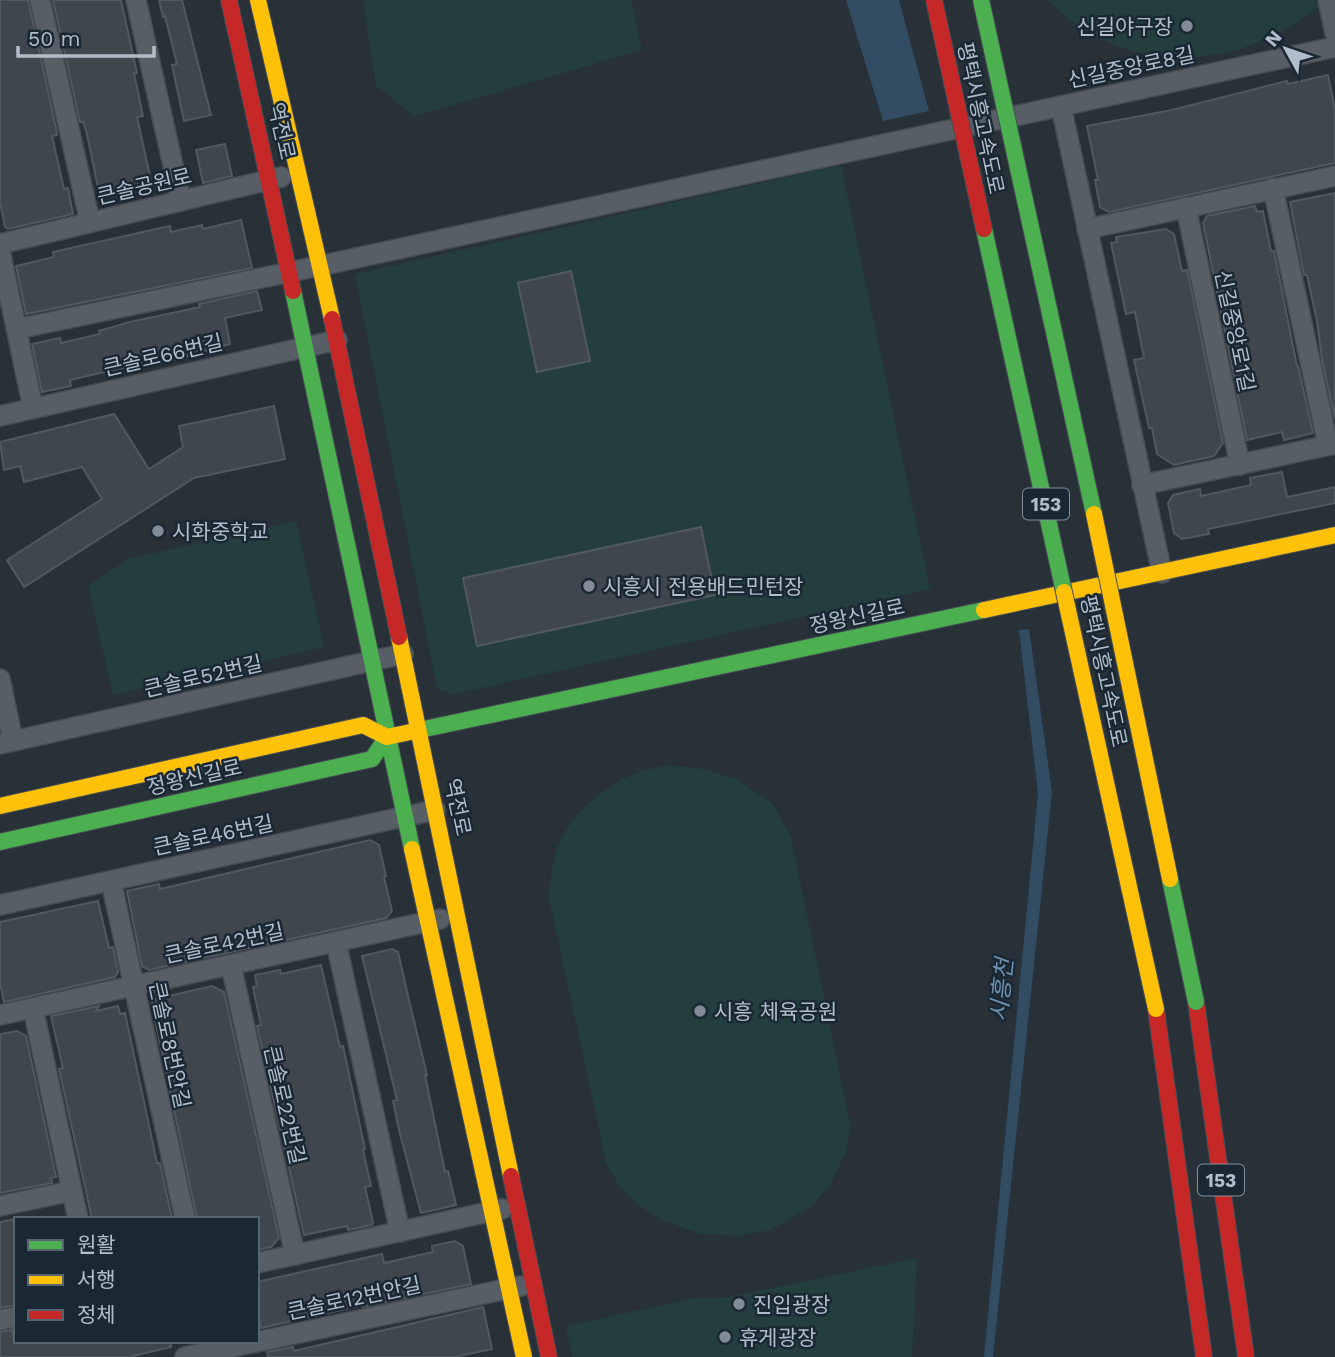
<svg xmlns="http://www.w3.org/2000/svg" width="1335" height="1357" font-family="'Work Sans','Noto Sans KR',sans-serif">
  <rect width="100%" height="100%" fill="#283038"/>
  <g fill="#243e3f">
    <polygon points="363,0 631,0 642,50 415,116 376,86"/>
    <path d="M1048,0H1316L1318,7C1236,73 1124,78 1048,0Z"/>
    <polygon points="841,165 930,589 454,694 437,689 355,274"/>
    <polygon points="296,521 324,647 113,695 88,586 128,559"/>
    <path d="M669,765L704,769L738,780L772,803L791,837L850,1123L847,1150L830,1185L811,1207L771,1230L738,1236L701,1234L662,1220L640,1206L619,1186L606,1162L549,898C551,879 552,857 561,840C573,813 610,782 637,773C648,769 659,767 669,765Z"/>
    <polygon points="917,1258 912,1357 572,1357 566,1326 696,1298 729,1297"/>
  </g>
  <g fill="#324c64">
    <polygon points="846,0 899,0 929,111 883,121"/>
    <polygon points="1029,629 1052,792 993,1357 984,1357 1038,793 1019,630"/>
  </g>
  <g fill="#40464e" stroke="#505860" stroke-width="2">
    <polygon points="0,0 28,0 56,128 57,135 52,136 64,189 68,188 73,214 8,229 5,227 0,202"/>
    <polygon points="53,0 121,0 137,73 134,73 143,116 137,117 152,185 100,197 86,130 83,122 80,122"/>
    <polygon points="159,0 182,0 211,115 184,121 172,65 177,64 165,16 163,17"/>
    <polygon points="1328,75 1335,110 1335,163 1109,212 1100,207 1095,180 1098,180 1087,126 1172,110 1287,81 1288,84"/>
    <polygon points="225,144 232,176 203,183 196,150"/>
    <polygon points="1335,193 1335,419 1322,360 1317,321 1307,275 1304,275 1290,202"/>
    <polygon points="1255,206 1257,212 1263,211 1271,251 1274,251 1297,366 1298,366 1313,433 1284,440 1282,432 1247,440 1203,223 1207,216"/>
    <polygon points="241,220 252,268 26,314 16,266 54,257 53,252 170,226 171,232 202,225 203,229"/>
    <polygon points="1166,229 1174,234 1182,271 1187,270 1223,443 1214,456 1174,465 1157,454 1152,428 1149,428 1134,360 1144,358 1135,312 1126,314 1111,243 1117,242 1116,237"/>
    <polygon points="571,271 590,361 537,372 518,283"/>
    <polygon points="257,291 262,310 225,318 230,344 173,360 172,358 139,364 70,380 71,386 42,392 32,344 60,338 61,343 100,334 99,331 130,322 200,307 199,304"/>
    <polygon points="274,406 285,459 194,478 24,587 7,560 102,499 82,467 24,482 20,466 4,470 0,442 114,414 149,469 183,447 179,426"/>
    <polygon points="1282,472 1287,497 1335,487 1335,503 1208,529 1209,534 1182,539 1174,533 1168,503 1173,495 1200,489 1201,496 1251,485 1250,478"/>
    <polygon points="701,527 715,595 477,646 463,578"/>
    <polygon points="370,840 379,845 386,876 384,877 392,911 386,918 149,970 142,966 127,891 159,884 160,889"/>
    <polygon points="98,901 109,948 113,947 118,972 115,977 4,1002 0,983 0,922"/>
    <polygon points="392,949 398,952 409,1000 427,1075 425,1075 445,1172 448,1171 456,1205 421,1213 399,1130 393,1101 397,1100 362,956"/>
    <polygon points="321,965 340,1047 343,1046 365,1149 363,1150 371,1186 365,1187 373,1222 372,1225 348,1230 347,1226 304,1235 257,1026 261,1025 253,987 257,986 255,975 280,970 281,974"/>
    <polygon points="212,986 224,992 279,1238 271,1247 257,1250 257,1219 197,1219 151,1000"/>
    <polygon points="99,1006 96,1011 118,1006 120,1014 125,1013 157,1163 160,1163 172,1219 92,1219 59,1069 63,1068 51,1016"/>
    <polygon points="17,1031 26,1036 56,1177 51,1178 52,1183 0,1193 0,1034"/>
    <polygon points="16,1219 16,1305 0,1308 0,1222"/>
    <polygon points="455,1241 463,1246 471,1284 363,1307 363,1305 261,1328 257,1310 257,1282 382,1254 384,1263 433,1252 432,1246"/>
    <polygon points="483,1307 492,1349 455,1357 268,1357 267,1352 293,1347 294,1351"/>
    <polygon points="12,1330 14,1341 171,1341 171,1347 129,1357 0,1357 0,1332"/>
  </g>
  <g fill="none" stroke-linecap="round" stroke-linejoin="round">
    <g stroke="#464c53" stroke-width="22">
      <g id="street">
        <polyline points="40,0 90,222"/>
        <polyline points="136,0 181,201"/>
        <polyline points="1328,0 1335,33"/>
        <polyline points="1061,106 1162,573"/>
        <polyline points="1273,188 1328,445"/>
        <polyline points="1186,207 1240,465"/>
        <polyline points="1087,229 1335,176"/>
        <polyline points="0,244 281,177"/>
        <polyline points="0,251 33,408"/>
        <polyline points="17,329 319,266 1335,47"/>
        <polyline points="0,416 337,340"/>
        <polyline points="1142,485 1335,444"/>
        <polyline points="0,679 13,741"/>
        <polyline points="0,744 403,654"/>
        <polyline points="111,881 185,1219"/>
        <polyline points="0,905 435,810"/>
        <polyline points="336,942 400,1232"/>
        <polyline points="231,965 295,1255"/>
        <polyline points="33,1008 78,1219"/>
        <polyline points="0,1015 440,919"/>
        <polyline points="0,1206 72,1191"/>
        <polyline points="257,1263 502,1209"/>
        <polyline points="0,1320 16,1317"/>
        <polyline points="185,1357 521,1286"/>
      </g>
    </g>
    <g stroke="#464c53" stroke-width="18">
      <g id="fast">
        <polyline points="293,291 412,849"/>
        <polyline points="415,731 984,610"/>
        <polyline points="0,842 372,759 387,737"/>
      </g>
    </g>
    <g stroke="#464c53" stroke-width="18">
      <g id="slow">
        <polyline points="258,0 332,319"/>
        <polyline points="984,610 1335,535"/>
        <polyline points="399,637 511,1176"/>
        <polyline points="0,806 363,725 387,737 415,731"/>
        <polyline points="412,849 524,1357"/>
      </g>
    </g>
    <g stroke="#464c53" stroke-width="18">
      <g id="jam">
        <polyline points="229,0 293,291"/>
        <polyline points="332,319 399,637"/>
        <polyline points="1196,1002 1246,1357"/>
        <polyline points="1156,1009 1204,1357"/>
        <polyline points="511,1176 549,1357"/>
      </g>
    </g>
    <use href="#street" stroke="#585e66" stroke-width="19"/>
    <use href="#fast" stroke="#4caf50" stroke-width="16"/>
    <use href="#slow" stroke="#ffc107" stroke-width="16"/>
    <use href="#jam" stroke="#c62828" stroke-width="16"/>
    <g stroke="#454c53" stroke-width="18" stroke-linecap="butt">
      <g id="fast-bridge">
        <polyline points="981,0 1094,514"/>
        <polyline points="984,229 1064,592"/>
        <polyline points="1170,879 1196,1002"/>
      </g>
    </g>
    <g stroke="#454c53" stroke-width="18" stroke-linecap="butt">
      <g id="slow-bridge">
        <polyline points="1094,514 1170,879"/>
        <polyline points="1064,592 1156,1009"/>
      </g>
    </g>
    <g stroke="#454c53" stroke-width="18" stroke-linecap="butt">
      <polyline id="jam-bridge" points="934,0 984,229"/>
    </g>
    <use href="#fast-bridge" stroke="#4caf50" stroke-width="16"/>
    <use href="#slow-bridge" stroke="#ffc107" stroke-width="16"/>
    <use href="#jam-bridge" stroke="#c62828" stroke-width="16"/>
  </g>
  <g fill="#818c97" stroke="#1a2834" stroke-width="2.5">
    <circle cx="1187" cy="26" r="7"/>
    <circle cx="158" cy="531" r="7"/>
    <circle cx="589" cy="586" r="7"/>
    <circle cx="700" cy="1011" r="7"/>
    <circle cx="739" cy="1304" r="7"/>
    <circle cx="725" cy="1337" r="7"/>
  </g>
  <g text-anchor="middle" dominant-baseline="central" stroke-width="5" stroke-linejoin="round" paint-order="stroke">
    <g fill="#1a2834" stroke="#84909d" stroke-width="2">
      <rect x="1023" y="488.5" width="46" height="31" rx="5"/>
      <rect x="1198" y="1164.5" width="46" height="31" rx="5"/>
    </g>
    <g font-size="19" font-weight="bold" fill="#b1bdca">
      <text x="1046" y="504">153</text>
      <text x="1221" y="1180">153</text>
    </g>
    <g font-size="21" fill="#b1bdca" stroke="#1a2834" text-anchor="start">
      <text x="1173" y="26" text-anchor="end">신길야구장</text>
      <text x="172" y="531">시화중학교</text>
      <text x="603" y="586">시흥시 전용배드민턴장</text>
      <text x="714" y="1011">시흥 체육공원</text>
      <text x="753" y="1304">진입광장</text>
      <text x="739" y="1337">휴게광장</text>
    </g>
    <g font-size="21" fill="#b1bdca" stroke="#1a2834">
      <text transform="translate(1131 67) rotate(-12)">신길중앙로8길</text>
      <text transform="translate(981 118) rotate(78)">평택시흥고속도로</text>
      <text transform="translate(282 131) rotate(77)">역전로</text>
      <text transform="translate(144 186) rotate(-13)">큰솔공원로</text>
      <text transform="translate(1235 331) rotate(78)">신길중앙로1길</text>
      <text transform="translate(163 355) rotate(-13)">큰솔로66번길</text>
      <text transform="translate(857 616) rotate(-12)">정왕신길로</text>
      <text transform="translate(1104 671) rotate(78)">평택시흥고속도로</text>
      <text transform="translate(203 676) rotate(-13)">큰솔로52번길</text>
      <text transform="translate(194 777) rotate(-13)">정왕신길로</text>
      <text transform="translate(458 807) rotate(78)">역전로</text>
      <text transform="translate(213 835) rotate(-12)">큰솔로46번길</text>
      <text transform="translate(224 943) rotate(-12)">큰솔로42번길</text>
      <text transform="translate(170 1045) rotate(78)">큰솔로8번안길</text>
      <text transform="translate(285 1105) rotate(77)">큰솔로22번길</text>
      <text transform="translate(354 1298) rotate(-12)">큰솔로12번안길</text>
    </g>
    <g font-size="23" font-style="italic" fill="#6f92b0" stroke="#1a2834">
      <text transform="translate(1002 990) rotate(-84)">시흥천</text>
    </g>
  </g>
  <rect x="14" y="1217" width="245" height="126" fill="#1a2834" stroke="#566470" stroke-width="2"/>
  <rect x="28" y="1240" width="35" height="10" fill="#4caf50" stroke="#566470" stroke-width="2"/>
  <text x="77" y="1252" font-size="21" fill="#b1bdca">원활</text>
  <rect x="28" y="1275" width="35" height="10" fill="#ffc107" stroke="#566470" stroke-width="2"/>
  <text x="77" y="1287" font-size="21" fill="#b1bdca">서행</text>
  <rect x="28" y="1310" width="35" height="10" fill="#c62828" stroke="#566470" stroke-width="2"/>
  <text x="77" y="1322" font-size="21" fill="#b1bdca">정체</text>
  <g transform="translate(1286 49) rotate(310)" stroke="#1a2834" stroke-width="5" paint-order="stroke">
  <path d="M0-5L12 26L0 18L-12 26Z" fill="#b1bdca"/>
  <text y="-10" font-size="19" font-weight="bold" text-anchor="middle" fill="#b1bdca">N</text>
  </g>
  <path d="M18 46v10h136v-10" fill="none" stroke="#b1bdca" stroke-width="3.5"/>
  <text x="28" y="46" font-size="21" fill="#b1bdca" stroke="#1a2834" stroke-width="5" paint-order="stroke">50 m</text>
</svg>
